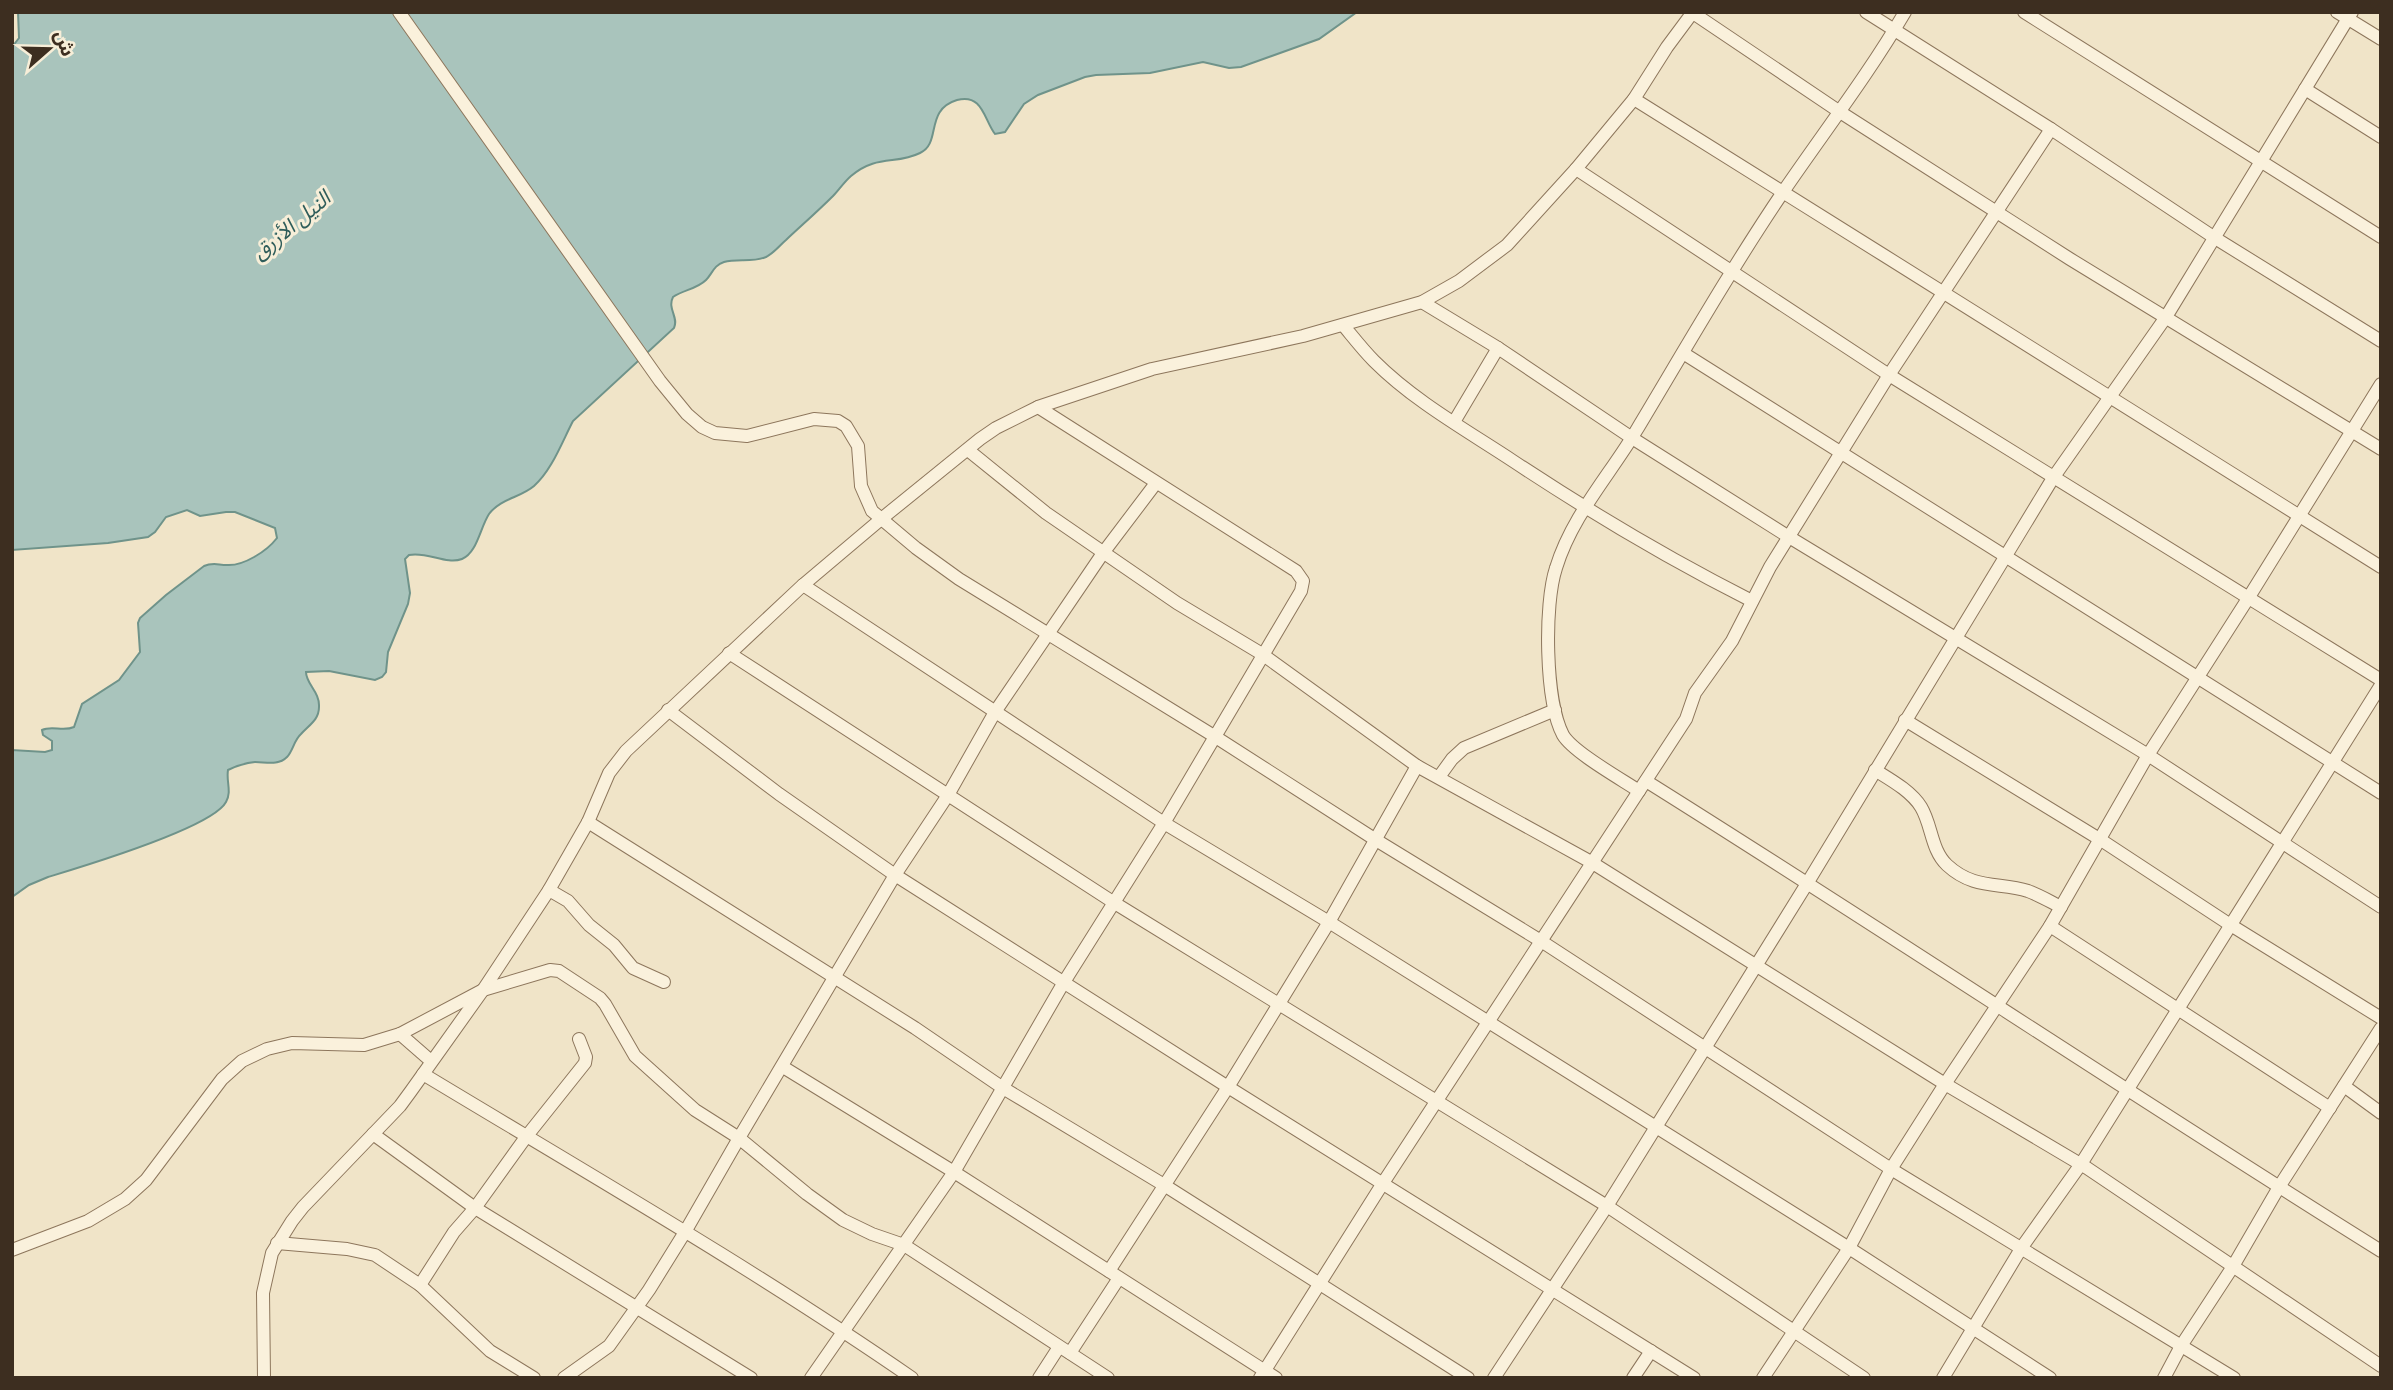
<svg xmlns="http://www.w3.org/2000/svg" width="2393" height="1390" font-family="'Playfair Display','Noto Sans Arabic',serif">
  <rect width="100%" height="100%" fill="#f0e4c8"/>
  <path fill="#a9c4bc" stroke="#6f938a" stroke-width="2" d="M18,12H1357L1319,39L1241,67L1229,68L1203,62L1150,73L1096,75L1085,77L1038,95L1024,104L1005,132L995,134C984,120 983,93 957,100C924,110 942,143 920,153C896,165 877,154 851,176C844,182 839,190 833,196C818,211 802,225 786,240C780,245 774,253 766,257C753,263 737,258 724,262C714,265 712,274 706,280C697,289 683,290 673,297C667,309 679,317 674,328L573,421C562,442 552,470 534,486C520,498 501,498 489,514C480,528 477,553 462,559C446,565 427,551 409,555L405,559L410,593L408,604L388,652L386,672L382,677L375,680L329,671L306,672C306,684 320,692 319,707C319,720 309,725 301,734C294,740 293,751 287,757C278,766 266,762 255,762C245,763 236,766 228,770C226,781 232,792 226,802C212,828 81,867 48,877L29,885L12,897V750L45,752L52,750V741L43,735L42,730C52,725 63,732 74,727L82,704L119,680L140,652L138,623L140,618L166,595L204,566C213,562 218,565 227,565C244,566 267,551 277,538L275,528L235,512H226L200,516L187,510L166,517L155,532L148,537L108,543L12,550V47L19,38Z"/>
  <g fill="none" stroke-linecap="round" stroke-linejoin="round">
    <g stroke="#8d765c" stroke-width="14">
      <g id="minor">
        <polyline points="399,12 660,381 687,414 702,427 715,433 747,436 814,419 838,421 846,426 858,446 861,486 872,511 916,548 959,579 1214,736 1376,840 1541,941 1891,1169 2234,1378"/>
        <polyline points="1866,12 2051,129 2215,238 2381,341"/>
        <polyline points="2024,12 2381,237"/>
        <polyline points="2337,12 2381,39"/>
        <polyline points="1693,13 1840,112 2070,259 2381,449"/>
        <polyline points="2305,89 2381,137"/>
        <path d="M1634,99C1883,255 2132,410 2381,567"/>
        <polyline points="1576,169 1889,375 2381,680"/>
        <polyline points="1422,302 1498,348 1632,438 1789,537 2148,755 2381,907"/>
        <path d="M1343,325C1353,337 1363,350 1374,361C1414,401 1466,430 1513,461C1590,512 1669,559 1752,601"/>
        <polyline points="1683,353 2381,793"/>
        <polyline points="1454,422 1498,348"/>
        <polyline points="968,450 1046,513 1177,603 1262,654 1417,766 1591,862 1945,1084 2087,1168 2381,1366"/>
        <polyline points="803,585 1164,823 1329,922 1849,1248 2050,1378"/>
        <polyline points="729,653 1113,902 1607,1206 1864,1378"/>
        <polyline points="668,710 779,794 895,875 1228,1087 1694,1378"/>
        <polyline points="1905,720 2101,840 2229,924 2381,1018"/>
        <path d="M1875,770C1891,780 1911,791 1921,807C1932,825 1931,850 1947,865C1974,890 1999,882 2028,891C2039,895 2051,902 2061,907"/>
        <polyline points="1439,777 1452,759 1464,748 1555,710"/>
        <path d="M1646,781C1892,935 2134,1097 2381,1251"/>
        <path d="M1639,791C1621,779 1573,752 1563,735C1545,701 1544,604 1556,568C1572,516 1609,476 1636,431C1684,351 1731,269 1783,192C1824,132 1868,75 1905,12"/>
        <polyline points="588,822 915,1028 1003,1088 1164,1185 1468,1378"/>
        <polyline points="549,890 568,901 589,925 614,945 633,968 664,982"/>
        <polyline points="2050,926 2330,1108"/>
        <polyline points="400,1034 431,1061"/>
        <polyline points="783,1067 954,1172 1276,1378"/>
        <path d="M423,1074C587,1173 754,1269 912,1378"/>
        <polyline points="2344,1086 2381,1113"/>
        <polyline points="373,1134 475,1208 751,1378"/>
        <polyline points="277,1243 347,1249 375,1255 420,1285 490,1351 534,1378"/>
        <polyline points="12,1250 88,1221 125,1199 146,1180 222,1079 242,1061 267,1049 292,1043 364,1045 400,1034 483,990 550,970 559,971 600,998 605,1004 635,1056 695,1110 739,1138 807,1194 843,1220 872,1234 904,1245 1108,1378"/>
        <polyline points="1109,1271 1228,1087 1329,922 1417,766"/>
        <polyline points="420,1285 454,1232 475,1208 526,1137 585,1063 586,1057 579,1039"/>
        <polyline points="1070,1353 1119,1278"/>
        <polyline points="264,1378 263,1293 272,1253 292,1221 303,1207 400,1106 411,1091 483,990 549,890 588,822 609,773 626,751 803,585 880,520 980,439 996,428 1038,407 1152,369 1303,336 1422,302 1459,281 1507,245 1576,169 1634,99 1667,47 1693,12"/>
        <polyline points="564,1378 609,1346 649,1290 685,1232 739,1138 895,875 948,795 995,712 1103,553 1156,483"/>
        <polyline points="811,1378 954,1172 1064,982 1164,823 1301,591 1303,581 1296,571 1038,407"/>
        <polyline points="1039,1378 1059,1347"/>
        <polyline points="1260,1378 1383,1183 1686,719 1695,693 1732,641 1770,567 1889,375 2051,129"/>
        <polyline points="1494,1378 1607,1206 1808,882 2053,478 2166,317 2352,12"/>
        <polyline points="1633,1378 1651,1351"/>
        <polyline points="1763,1378 1849,1248 1891,1169 1945,1084 2050,926 2148,755 2249,597 2381,384"/>
        <polyline points="1943,1378 2022,1247 2081,1164 2381,685"/>
        <polyline points="2164,1378 2181,1346 2232,1268 2279,1187 2381,1028"/>
      </g>
    </g>
    <use href="#minor" stroke="#faf1dc" stroke-width="12"/>
  </g>
  <g text-anchor="middle" dominant-baseline="central" stroke-width="6" stroke-linejoin="round" paint-order="stroke">
    <g font-size="21" font-style="italic" fill="#2f5d5a" stroke="#f7eed8">
      <text transform="translate(290 224) rotate(-40)">النيل الأزرق</text>
    </g>
  </g>
  <rect width="2393" height="1390" fill="none" stroke="#3d2e20" stroke-width="28"/>
  <g transform="translate(49 49) rotate(70)" stroke="#f7eed8" stroke-width="5" paint-order="stroke">
  <path d="M0-5L12 26L0 18L-12 26Z" fill="#3d2e20"/>
  <text y="-10" font-size="19" font-weight="bold" text-anchor="middle" fill="#3d2e20">ش</text>
  </g>
</svg>
